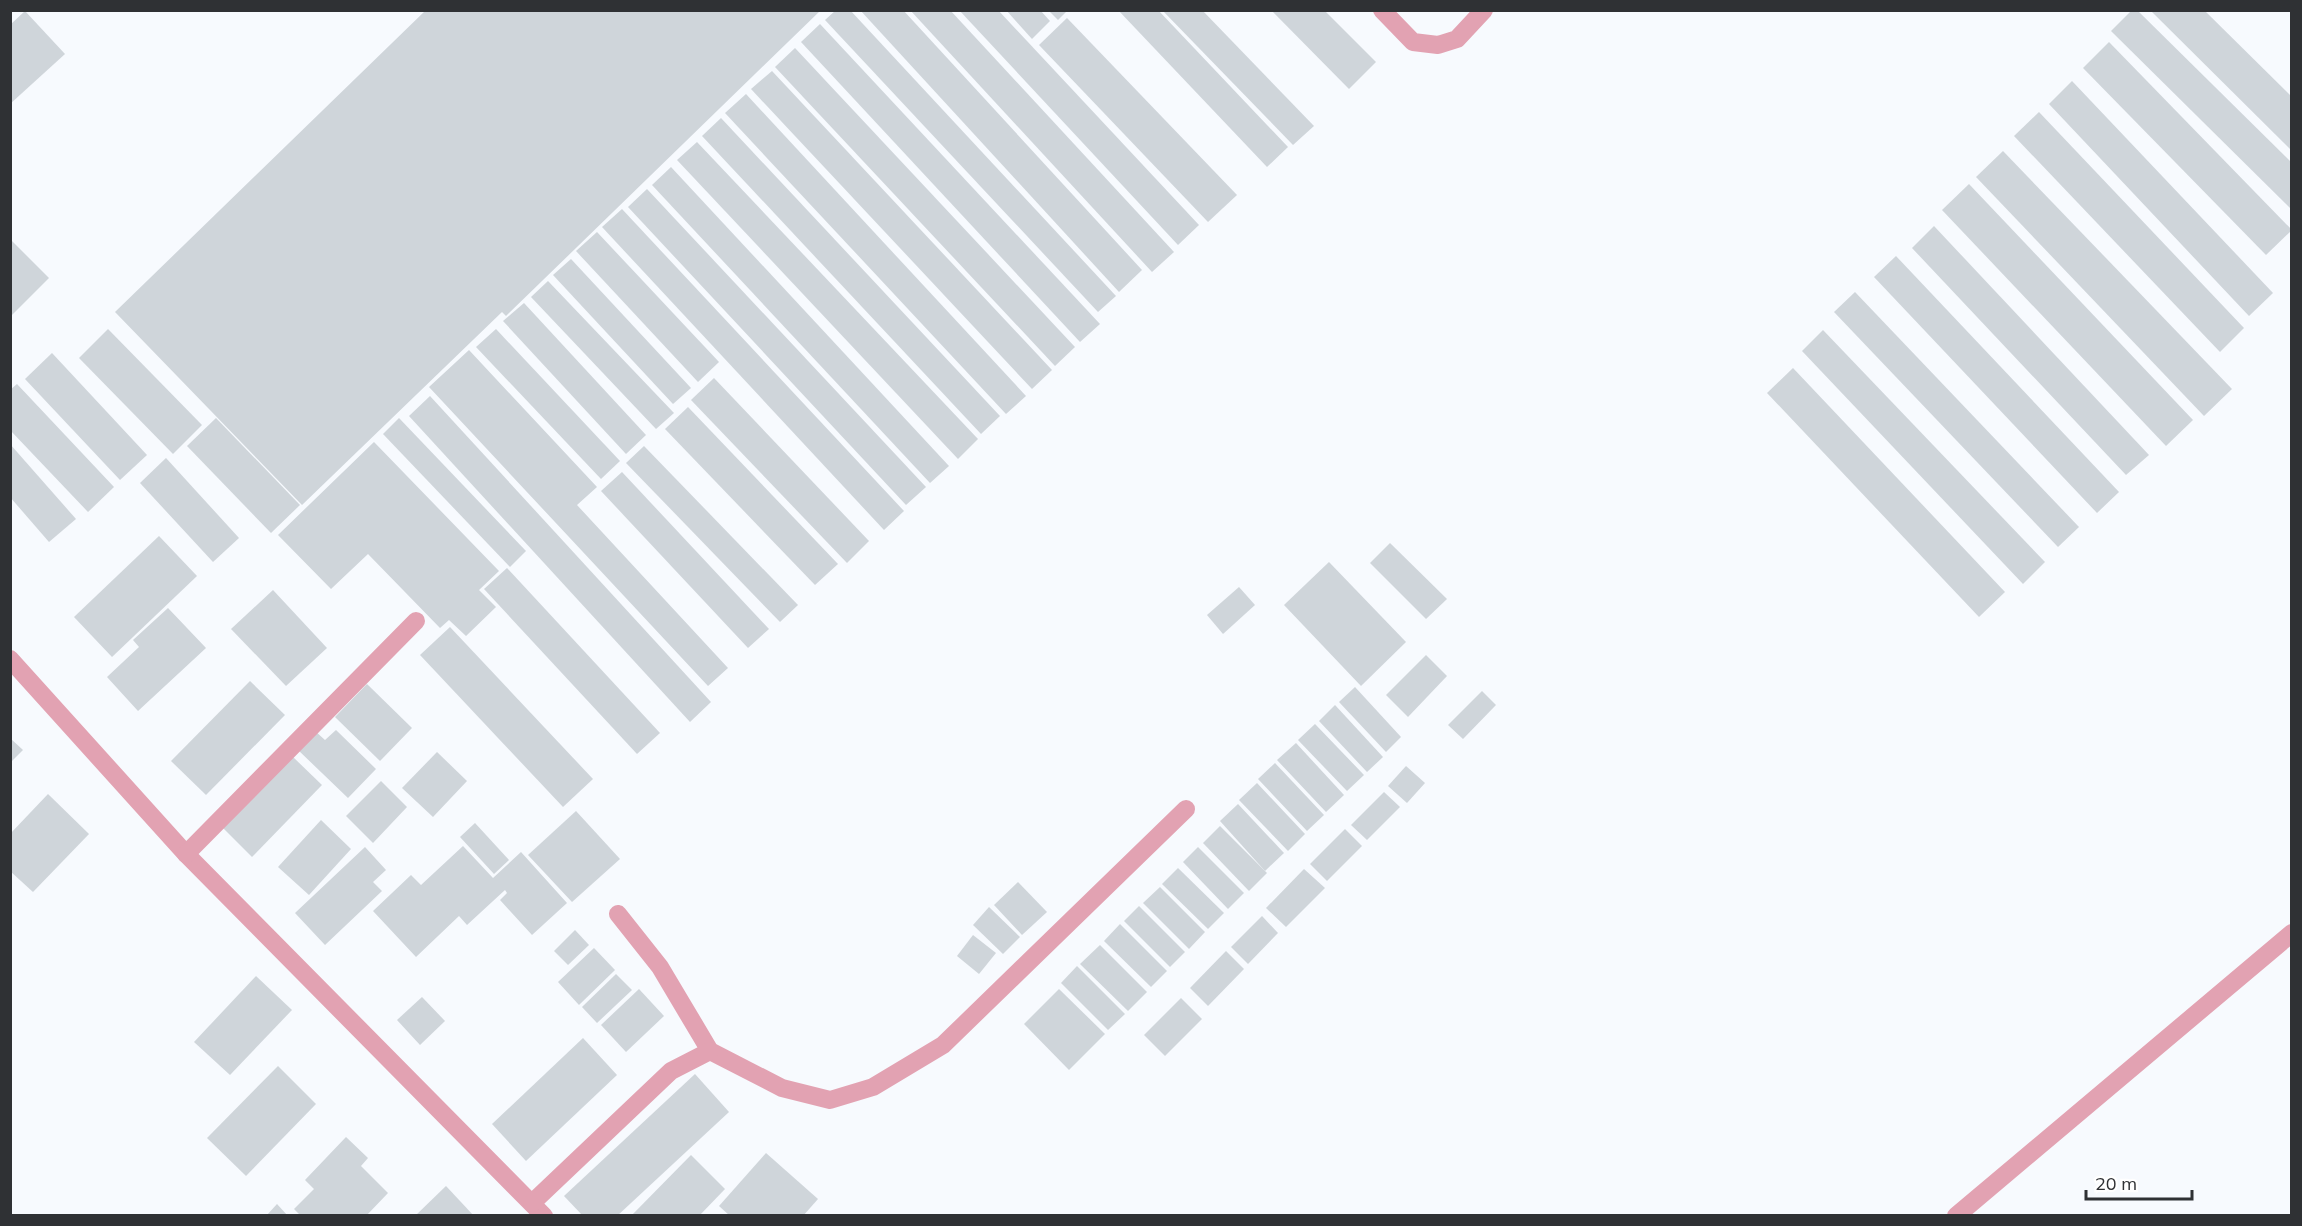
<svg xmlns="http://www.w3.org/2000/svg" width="2302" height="1226" viewBox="0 0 2302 1226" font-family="Mulish,sans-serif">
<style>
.building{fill:#cfd5da}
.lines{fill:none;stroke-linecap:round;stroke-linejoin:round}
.minor{stroke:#e2a2b2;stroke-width:18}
</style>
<rect width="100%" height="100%" fill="#f7fafe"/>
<!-- building -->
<g class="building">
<polygon points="426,10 821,10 506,316 502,312 302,505 115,312"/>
<polygon points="836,10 850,10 1116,296 1098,312 825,20"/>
<polygon points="860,10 903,10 1142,270 1119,292"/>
<polygon points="910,10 950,10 1174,252 1152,272"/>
<polygon points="959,10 998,10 1199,225 1178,245"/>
<polygon points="1006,10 1040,10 1050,21 1032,39"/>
<polygon points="1048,10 1068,10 1058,20"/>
<polygon points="1118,10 1158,10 1288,147 1267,167"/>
<polygon points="1162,10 1202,10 1314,126 1293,145"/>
<polygon points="1271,10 1324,10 1376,62 1349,89"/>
<polygon points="2132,10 2137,10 2292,163 2292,210 2111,31"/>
<polygon points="2150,10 2204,10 2292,97 2292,151"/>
<polygon points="25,11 65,54 10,104 10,25"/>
<polygon points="1067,18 1237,195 1208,222 1039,45"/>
<polygon points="820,24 1100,324 1080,342 801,42"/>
<polygon points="2109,42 2292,230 2266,255 2083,68"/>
<polygon points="795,48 1075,347 1055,366 775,67"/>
<polygon points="772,71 1052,370 1032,389 751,89"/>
<polygon points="2072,81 2273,293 2249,316 2049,104"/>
<polygon points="746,94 1026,396 1006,414 725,113"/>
<polygon points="2039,112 2244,328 2220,352 2014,136"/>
<polygon points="721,118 1000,416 981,434 702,136"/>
<polygon points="697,142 978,439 958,459 677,160"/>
<polygon points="2003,151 2232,389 2204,416 1976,177"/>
<polygon points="671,167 949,466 930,483 652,185"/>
<polygon points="1969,184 2193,420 2166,446 1942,210"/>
<polygon points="647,189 926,487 906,505 628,207"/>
<polygon points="622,209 904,511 884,530 602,227"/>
<polygon points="1934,226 2149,455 2126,475 1912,248"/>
<polygon points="597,232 719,362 698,382 576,251"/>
<polygon points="10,239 49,278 10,317"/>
<polygon points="1896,256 2119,492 2097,513 1874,277"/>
<polygon points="571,259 691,388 673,404 553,275"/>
<polygon points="548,281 674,413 656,429 531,297"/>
<polygon points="1855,292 2079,527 2058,547 1834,312"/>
<polygon points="524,303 646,435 626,454 503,321"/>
<polygon points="108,329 202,425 173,454 79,358"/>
<polygon points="496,329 620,461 601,479 476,347"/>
<polygon points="1823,330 2045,562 2023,584 1802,351"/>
<polygon points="469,350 597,487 577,505 728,668 708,686 429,387"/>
<polygon points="52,353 147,455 120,480 25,379"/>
<polygon points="1793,368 2005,592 1979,617 1767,393"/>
<polygon points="714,378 869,541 847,563 691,400"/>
<polygon points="17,384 114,487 88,512 10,430 10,390"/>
<polygon points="430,396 711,702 690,722 409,416"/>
<polygon points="688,407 838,564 815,585 665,429"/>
<polygon points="216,418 300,505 271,533 187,446"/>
<polygon points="399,418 526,551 510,567 383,434"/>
<polygon points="374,442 499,571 479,590 496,607 466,636 449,620 440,628 368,554 331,589 278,535"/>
<polygon points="10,444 76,519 49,542 10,497"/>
<polygon points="644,446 798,605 780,622 626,463"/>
<polygon points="166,458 239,538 213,562 140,483"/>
<polygon points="622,472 769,629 748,648 601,491"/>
<polygon points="159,536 197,576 112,657 74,617"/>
<polygon points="1390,543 1447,599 1426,619 1370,563"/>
<polygon points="1329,562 1406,642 1361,686 1284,605"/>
<polygon points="507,568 660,733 637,754 484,589"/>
<polygon points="1239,587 1255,605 1223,634 1207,615"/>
<polygon points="273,590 327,648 286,686 231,629"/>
<polygon points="168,608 206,648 138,711 107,677 139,647 133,640"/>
<polygon points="450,627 593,779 563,807 420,655"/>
<polygon points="1426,655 1447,676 1408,717 1386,695"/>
<polygon points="250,681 285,715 206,795 171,761"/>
<polygon points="367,684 412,728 380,761 335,717"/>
<polygon points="1355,687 1401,737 1386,752 1339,702"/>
<polygon points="1482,691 1496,705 1463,739 1448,725"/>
<polygon points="1335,705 1383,757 1367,772 1319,721"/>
<polygon points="1315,724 1364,775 1347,791 1298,740"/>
<polygon points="336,730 376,769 348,798 297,749 315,731 325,740"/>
<polygon points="10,738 23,750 10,763"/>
<polygon points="1296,743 1344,795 1326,812 1277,760"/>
<polygon points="437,752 467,781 433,817 402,788"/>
<polygon points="292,756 322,785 252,857 222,827"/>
<polygon points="1275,763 1324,815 1307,831 1258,779"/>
<polygon points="1406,766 1425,783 1407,803 1388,786"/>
<polygon points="381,781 407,807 373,843 346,816"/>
<polygon points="1257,783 1305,834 1288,851 1239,800"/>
<polygon points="1384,792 1400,807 1367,840 1351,825"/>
<polygon points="48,794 89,834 33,892 10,871 10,834"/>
<polygon points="1238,804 1284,853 1265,871 1220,821"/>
<polygon points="576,811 620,859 572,902 528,855"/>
<polygon points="321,820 351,849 309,895 278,867"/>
<polygon points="475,823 509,860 494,874 460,837"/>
<polygon points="1220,826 1267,873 1249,891 1203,843"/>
<polygon points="1345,829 1362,846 1327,881 1310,864"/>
<polygon points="463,846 493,878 521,852 567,903 532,935 500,900 507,893 505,890 467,925 459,916 416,957 373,911 411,875 421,885"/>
<polygon points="365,847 386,870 373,882 382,891 325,945 295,913"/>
<polygon points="1198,847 1244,893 1228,909 1183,862"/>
<polygon points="1178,868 1224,913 1208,929 1162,884"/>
<polygon points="1304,869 1325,888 1286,927 1266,908"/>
<polygon points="1018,882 1047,912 1022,935 994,905"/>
<polygon points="1160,887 1205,932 1189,949 1143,903"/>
<polygon points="1139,906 1185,952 1170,967 1124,921"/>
<polygon points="989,907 1020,937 1003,954 973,925"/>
<polygon points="1262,916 1278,933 1248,964 1231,947"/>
<polygon points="1120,924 1167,971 1151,987 1104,941"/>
<polygon points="575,930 589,945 568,965 554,951"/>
<polygon points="973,935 996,953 979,974 957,956"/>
<polygon points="1100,945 1147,992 1128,1011 1080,964"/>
<polygon points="594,948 615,970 579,1005 558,982"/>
<polygon points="1226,951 1244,969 1208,1006 1190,988"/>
<polygon points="1077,966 1125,1014 1108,1030 1061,983"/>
<polygon points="616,974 632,990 597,1023 582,1007"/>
<polygon points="256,976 292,1010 230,1075 194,1042"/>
<polygon points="639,989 664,1016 626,1052 601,1025"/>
<polygon points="1059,989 1105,1034 1069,1070 1024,1024"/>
<polygon points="422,997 445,1021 420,1045 397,1020"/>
<polygon points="1181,998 1202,1019 1165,1056 1144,1035"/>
<polygon points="583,1038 617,1075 526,1161 492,1124"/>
<polygon points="278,1066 316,1104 246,1176 207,1138"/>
<polygon points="695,1074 729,1112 617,1216 583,1216 564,1196"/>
<polygon points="346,1137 368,1158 361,1166 388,1193 366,1216 301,1216 294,1209 314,1189 305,1180"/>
<polygon points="766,1153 818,1199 803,1216 730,1216 719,1206"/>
<polygon points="691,1155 725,1189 699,1216 631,1216"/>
<polygon points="446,1186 474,1216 415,1216"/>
<polygon points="277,1204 288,1216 266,1216"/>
</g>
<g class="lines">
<!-- minor -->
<g class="minor">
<polyline points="1382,10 1413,42 1438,45 1457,39 1484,10"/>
<polyline points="10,659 186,854 544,1216"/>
<polyline points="186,854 416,621"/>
<polyline points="618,914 660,967 710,1051 782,1088 830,1100 873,1087 943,1045 1186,809"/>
<polyline points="532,1203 671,1071 710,1051"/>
<polyline points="1956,1216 2292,933"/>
</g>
</g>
<!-- border -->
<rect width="2302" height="1226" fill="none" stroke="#2f3134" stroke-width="24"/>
<!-- scale -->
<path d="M2086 1190v9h106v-9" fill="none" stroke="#2f3134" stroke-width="3"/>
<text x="2095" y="1190" font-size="18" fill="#2f3134" stroke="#ffffff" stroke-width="4.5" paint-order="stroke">20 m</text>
</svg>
